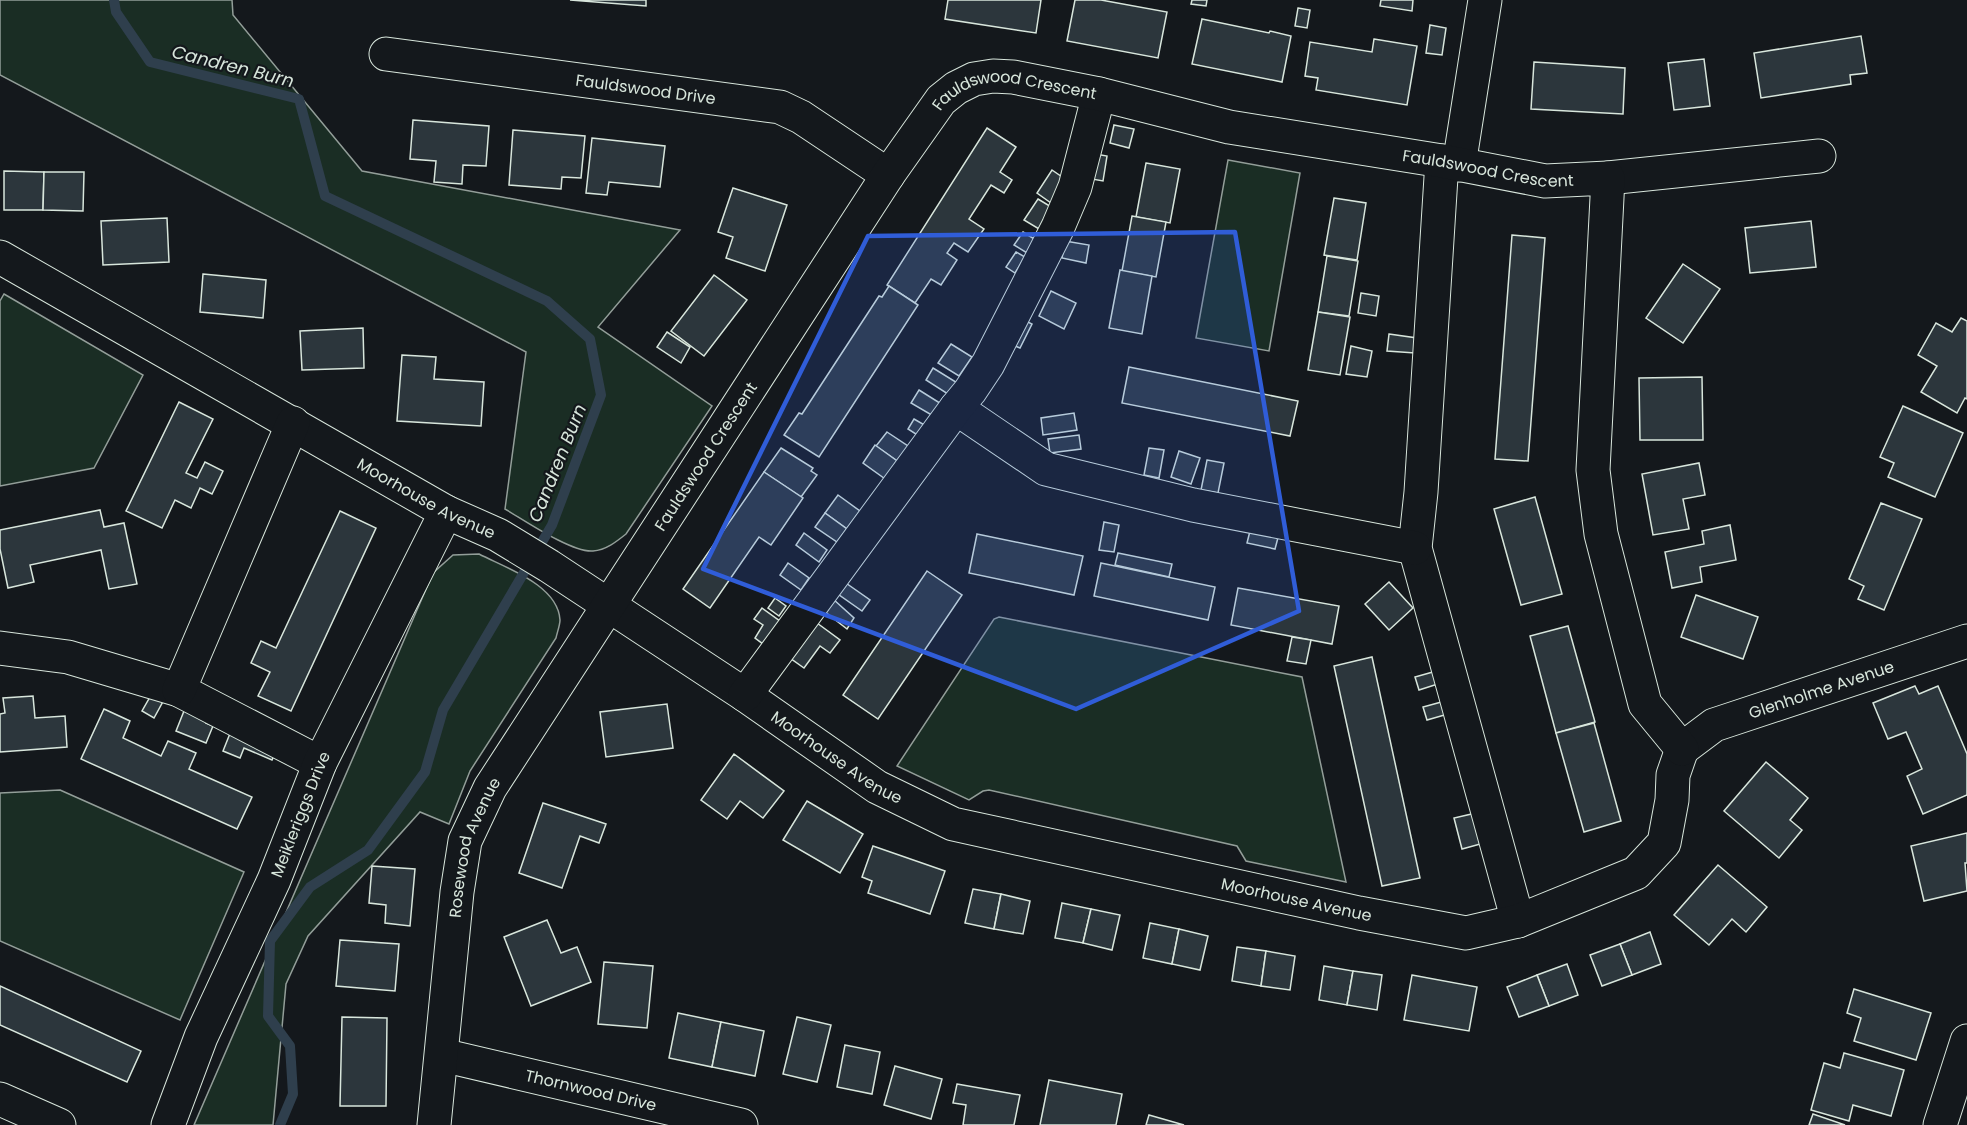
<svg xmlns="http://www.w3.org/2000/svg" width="1967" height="1125" viewBox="0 0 1967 1125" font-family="Poppins,sans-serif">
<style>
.green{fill:#1a2d24;stroke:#939e99;stroke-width:1.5}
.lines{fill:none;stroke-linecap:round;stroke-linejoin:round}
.stream{stroke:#2f3f4d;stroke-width:10}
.building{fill:#2c363c;stroke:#d8e6dc;stroke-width:1.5}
.minor-casing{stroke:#d8e6dc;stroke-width:35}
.major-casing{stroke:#d8e6dc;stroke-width:35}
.minor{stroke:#14181c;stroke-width:33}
.major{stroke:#14181c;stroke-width:33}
.marked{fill:#305dd8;fill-opacity:0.2;stroke:#305dd8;stroke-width:4.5;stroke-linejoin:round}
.labels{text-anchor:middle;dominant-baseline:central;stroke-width:4.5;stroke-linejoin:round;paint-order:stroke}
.street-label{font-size:16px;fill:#d8e6dc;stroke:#14181c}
.water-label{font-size:18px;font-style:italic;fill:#d8e6dc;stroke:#14181c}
</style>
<rect width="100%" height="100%" fill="#14181c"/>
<!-- green -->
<g class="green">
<path d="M0,0H232L233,15L362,171L680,230L598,327L712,406L626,534C616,542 606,550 593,551C572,553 524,520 505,509L526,352L0,75Z"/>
<polygon points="1228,160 1300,173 1269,351 1196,338"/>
<polygon points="4,294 143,375 94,468 0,486 0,301"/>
<path d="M479,554C506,568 558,585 560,620C560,625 557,633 556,638L470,771L449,824L420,812L308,936L286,984L273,1125H194L433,573L453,555Z"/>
<polygon points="999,617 1302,677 1346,882 1246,861 1237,846 989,790 983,791 969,800 897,766 994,619"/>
<polygon points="60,790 244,872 180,1020 0,941 0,793"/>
</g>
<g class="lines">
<!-- stream -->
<polyline class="stream" points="114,0 116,12 150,62 299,99 325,196 547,301 590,339 601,395 552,525 443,710 425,772 368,850 310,887 270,941 268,1016 290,1046 293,1094 280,1125"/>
</g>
<!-- building -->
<g class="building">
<polygon points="570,0 646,0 646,6"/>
<polygon points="948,0 1041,0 1036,33 945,19"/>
<polygon points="1075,0 1101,0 1167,12 1158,58 1067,41"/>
<polygon points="1192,0 1207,0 1206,6 1191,4"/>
<polygon points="1381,0 1413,0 1412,11 1380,6"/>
<polygon points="1298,8 1310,10 1307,28 1295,26"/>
<polygon points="1202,19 1269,33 1270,31 1291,36 1282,82 1192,64"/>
<polygon points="1430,25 1446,28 1442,55 1426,53"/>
<polygon points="1861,36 1867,73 1850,75 1851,84 1761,98 1754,53"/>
<polygon points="1374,39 1417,46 1407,105 1316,90 1318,78 1305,76 1310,42 1372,52"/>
<polygon points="1704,59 1710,106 1674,110 1668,63"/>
<polygon points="1534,62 1625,68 1623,114 1531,109"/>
<polygon points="413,120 489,126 486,166 463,165 462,184 434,182 436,161 410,159"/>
<polygon points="1114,125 1134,129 1129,148 1110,143"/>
<polygon points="987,128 1016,147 1000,172 1012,180 1004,193 991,185 969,219 984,229 968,252 954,243 947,253 957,260 941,285 931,279 915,303 887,285"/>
<polygon points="513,130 585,136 581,178 562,177 561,189 509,185"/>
<polygon points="592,138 665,146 660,187 609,182 607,195 586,193"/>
<polygon points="1090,153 1107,156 1103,181 1086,178"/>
<polygon points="1146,163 1180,169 1170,223 1136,217"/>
<polygon points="1052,170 1065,179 1051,203 1037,193"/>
<polygon points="4,171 44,172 43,210 4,210"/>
<polygon points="44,172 84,172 83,211 43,210"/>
<polygon points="733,188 787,205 765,271 726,258 733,237 718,232"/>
<polygon points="1334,198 1366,203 1357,260 1324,255"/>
<polygon points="1038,199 1053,208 1039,229 1024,220"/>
<polygon points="1132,216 1166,222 1156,277 1122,271"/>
<polygon points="167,218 169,262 103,265 101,221"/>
<polygon points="1811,221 1816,267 1750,273 1745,228"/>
<polygon points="1023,232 1036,240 1027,253 1014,245"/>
<polygon points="1512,235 1545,238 1528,461 1495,459"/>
<polygon points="1065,241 1089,245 1086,263 1062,258"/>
<polygon points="1016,252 1025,257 1015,273 1006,267"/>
<polygon points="1327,256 1358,261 1349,316 1318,312"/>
<polygon points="1683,264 1720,289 1683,343 1646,318"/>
<polygon points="1120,270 1152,276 1142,334 1109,328"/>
<polygon points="203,274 266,280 263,318 200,312"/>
<polygon points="714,275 747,300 704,356 671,331"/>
<polygon points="889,286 918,305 819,457 784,435 799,413 802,414 879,296 882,297"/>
<polygon points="1051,291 1076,303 1064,329 1039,316"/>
<polygon points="1361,293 1379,296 1376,316 1358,313"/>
<polygon points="1318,312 1350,317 1340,375 1308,370"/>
<polygon points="1020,318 1032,324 1020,348 1008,343"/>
<polygon points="1961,318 1967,321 1967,399 1965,398 1957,413 1921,392 1937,366 1918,355 1936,323 1952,332"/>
<polygon points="363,328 364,368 302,370 300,331"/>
<polygon points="667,332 690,347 681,363 657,347"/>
<polygon points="1389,334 1417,338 1415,353 1387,351"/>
<polygon points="951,344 972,357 959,376 938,363"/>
<polygon points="1351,346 1372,351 1367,377 1346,374"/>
<polygon points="402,355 436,357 434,379 484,382 481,426 397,421"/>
<polygon points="1129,367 1298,401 1290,436 1122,403"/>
<polygon points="933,368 959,384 951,396 926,380"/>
<polygon points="1702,377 1703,440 1640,440 1639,378"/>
<polygon points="919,390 943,405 935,417 911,403"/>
<polygon points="179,402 213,419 186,473 197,478 205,462 223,471 212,494 200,488 191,508 175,500 162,528 126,511"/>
<polygon points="1903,406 1963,433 1935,497 1888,477 1894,463 1880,457"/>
<polygon points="1074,413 1077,430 1043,435 1041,418"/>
<polygon points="914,419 928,427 922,438 908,429"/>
<polygon points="887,432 911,448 900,463 876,446"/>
<polygon points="1079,435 1081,449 1050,453 1048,439"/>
<polygon points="875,445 900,463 888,481 863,463"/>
<polygon points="781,448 813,468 811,471 817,475 801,497 764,472"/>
<polygon points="1149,448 1164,450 1159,478 1144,475"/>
<polygon points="1179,451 1200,458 1191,484 1171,477"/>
<polygon points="1207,460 1224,463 1218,493 1201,490"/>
<polygon points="1699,463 1705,495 1683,499 1689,529 1653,535 1642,474"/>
<polygon points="764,472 803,498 771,545 759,537 710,608 683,589"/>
<polygon points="838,495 860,511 847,529 825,513"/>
<polygon points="1535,497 1562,594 1521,605 1494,509"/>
<polygon points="1881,503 1922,519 1884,610 1858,599 1864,586 1849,579"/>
<polygon points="100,510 104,527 124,523 137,584 109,589 101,550 30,565 34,582 8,588 0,549 0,530"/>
<polygon points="340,511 376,528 291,711 258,696 270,672 251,663 261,641 276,648"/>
<polygon points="825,513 847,529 837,542 815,527"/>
<polygon points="1104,522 1119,525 1114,552 1099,550"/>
<polygon points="1252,523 1280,530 1275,549 1247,543"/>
<polygon points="1730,525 1736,560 1700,567 1702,582 1672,588 1665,552 1704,544 1702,531"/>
<polygon points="804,533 827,550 819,562 796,545"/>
<polygon points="977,534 1083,556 1074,595 969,573"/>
<polygon points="1118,553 1172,564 1169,577 1115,565"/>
<polygon points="788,563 809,578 801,590 780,575"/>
<polygon points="1101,563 1215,587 1208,620 1094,596"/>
<polygon points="927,571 962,595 878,719 843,695"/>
<polygon points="843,581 870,600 862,611 835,592"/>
<polygon points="1389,582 1413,608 1389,630 1365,604"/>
<polygon points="1238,588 1339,606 1332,644 1231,625"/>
<polygon points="1696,595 1758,617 1743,659 1681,637"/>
<polygon points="775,598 786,606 779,616 768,608"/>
<polygon points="833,599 854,618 847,629 824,611"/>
<polygon points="762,608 784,624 767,647 755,638 763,625 754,619"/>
<polygon points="817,623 840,640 830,653 820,646 804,668 790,658"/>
<polygon points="1568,626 1595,722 1556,733 1530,636"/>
<polygon points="1292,637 1311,640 1306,664 1287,661"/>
<polygon points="1372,657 1420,878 1382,886 1334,666"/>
<polygon points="1440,670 1444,682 1419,690 1415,677"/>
<polygon points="1915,686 1919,694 1938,686 1967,754 1967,795 1923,814 1907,776 1922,769 1906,732 1888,739 1873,703"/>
<polygon points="154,690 166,696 154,718 142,711"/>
<polygon points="33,696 35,718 65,716 67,747 0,752 0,714 5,713 3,698"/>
<polygon points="1445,701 1448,714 1427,720 1423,707"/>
<polygon points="667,704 673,748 606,757 600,712"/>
<polygon points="186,706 210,715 206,723 213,726 206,743 176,731"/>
<polygon points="104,709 130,721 123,738 161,756 168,741 196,753 189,769 252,797 237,829 81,759"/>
<polygon points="1594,723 1621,821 1584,832 1556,733"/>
<polygon points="233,726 279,744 272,760 244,748 240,758 223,751"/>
<polygon points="734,754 784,791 763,818 740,801 727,819 701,800"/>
<polygon points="1766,762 1808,798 1790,820 1802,830 1779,858 1724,811"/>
<polygon points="807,801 863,834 840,873 783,840"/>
<polygon points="543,803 606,824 599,843 580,836 562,888 519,873"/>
<polygon points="1476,813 1484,843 1462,849 1454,818"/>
<polygon points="1967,833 1967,863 1965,863 1967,891 1924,901 1911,846"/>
<polygon points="873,846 945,871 930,914 868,893 872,881 862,877"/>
<polygon points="1718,865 1767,907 1746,932 1732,919 1709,945 1674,915"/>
<polygon points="372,866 415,869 410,926 385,923 386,905 369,903"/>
<polygon points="973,889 1001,894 994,929 965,923"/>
<polygon points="1001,894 1030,901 1023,934 994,929"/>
<polygon points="1062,903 1091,909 1083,943 1055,938"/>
<polygon points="1091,909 1120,915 1112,950 1083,943"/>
<polygon points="547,920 561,953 577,947 591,982 531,1006 504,937"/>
<polygon points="1150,923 1179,929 1172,964 1143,958"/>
<polygon points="1179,929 1208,936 1200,970 1172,964"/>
<polygon points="1650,932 1661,964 1632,975 1620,944"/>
<polygon points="340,940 399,944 395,991 336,986"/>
<polygon points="1620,944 1632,975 1602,986 1590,955"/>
<polygon points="1237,947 1266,951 1261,986 1232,981"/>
<polygon points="1266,951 1295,956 1290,990 1261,986"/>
<polygon points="604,962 653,966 647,1028 598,1024"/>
<polygon points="1567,964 1578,995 1549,1006 1537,975"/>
<polygon points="1324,966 1353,971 1347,1005 1319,1000"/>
<polygon points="1353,971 1382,975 1377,1010 1347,1005"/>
<polygon points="1412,975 1477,987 1469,1031 1404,1020"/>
<polygon points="1537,975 1549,1006 1519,1017 1507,987"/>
<polygon points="0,986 141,1051 127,1082 0,1025"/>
<polygon points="1854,989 1931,1013 1916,1060 1854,1041 1861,1018 1847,1013"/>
<polygon points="678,1013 721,1022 712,1067 669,1058"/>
<polygon points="342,1017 387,1018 386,1106 340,1106"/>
<polygon points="797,1017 831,1025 817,1082 783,1074"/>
<polygon points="721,1022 764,1031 755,1076 712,1067"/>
<polygon points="845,1045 880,1052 872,1094 837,1087"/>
<polygon points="1844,1053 1904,1070 1891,1116 1853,1105 1849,1121 1811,1110 1824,1063 1840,1068"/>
<polygon points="895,1066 942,1079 931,1119 884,1105"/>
<polygon points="1049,1080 1122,1094 1116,1125 1040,1125"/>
<polygon points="957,1084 1020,1095 1014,1125 963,1125 966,1105 953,1103"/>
<polygon points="1813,1114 1845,1125 1809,1125"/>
<polygon points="1149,1115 1184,1125 1146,1125"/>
</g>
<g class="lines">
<!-- minor casing -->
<g class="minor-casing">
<g id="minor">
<path id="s1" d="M386,54L780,107L801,117L888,175"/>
<polyline points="1442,161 1421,492 1415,548 1518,921"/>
<polyline points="1459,165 1485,0"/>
<polyline points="1608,178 1819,156"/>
<path id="s2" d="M0,257L446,512L498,535L549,566L745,695L877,787L953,824L1359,913L1466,933L1518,921L1636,873L1664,843L1672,800L1673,775L1682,749"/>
<polyline points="956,408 1046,469 1193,505 1415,548"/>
<polyline points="0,648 68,657 179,690 320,763"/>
<polyline points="179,690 293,423"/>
<polyline points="745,695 956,408 970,391 988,364 1058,227 1075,187 1099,94"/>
<path id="s3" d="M1682,749L1714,725L1967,641"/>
<path id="s4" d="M442,1055L741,1125"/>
<polyline points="0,1099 59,1125"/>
<path id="s5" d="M168,1125L201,1037L274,880L320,763L446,512"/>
<path id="s6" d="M434,1125L457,892L465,841L490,788L888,175L941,100L956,88L974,79L993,76L1013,77L1099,94L1229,127L1442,161L1545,181L1608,178L1593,470L1601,534L1645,704L1682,749"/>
</g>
</g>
<!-- major casing -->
<g class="major-casing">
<polyline id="major" points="1940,1125 1967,1041"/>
</g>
<!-- minor -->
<use href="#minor" class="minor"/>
<!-- major -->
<use href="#major" class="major"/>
</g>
<!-- marked area -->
<path class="marked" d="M1235,232L1299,611L1076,709L703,569L868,236Z"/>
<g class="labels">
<!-- street labels -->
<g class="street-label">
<text stroke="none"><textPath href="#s1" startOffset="262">Fauldswood Drive</textPath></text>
<text stroke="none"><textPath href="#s6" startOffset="1244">Fauldswood Crescent</textPath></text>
<text stroke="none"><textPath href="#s6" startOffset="1730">Fauldswood Crescent</textPath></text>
<text stroke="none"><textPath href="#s6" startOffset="740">Fauldswood Crescent</textPath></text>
<text stroke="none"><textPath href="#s2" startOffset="490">Moorhouse Avenue</textPath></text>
<text stroke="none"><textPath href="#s3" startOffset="153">Glenholme Avenue</textPath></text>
<text stroke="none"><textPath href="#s2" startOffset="976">Moorhouse Avenue</textPath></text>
<text stroke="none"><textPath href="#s5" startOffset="338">Meikleriggs Drive</textPath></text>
<text stroke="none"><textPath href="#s6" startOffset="282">Rosewood Avenue</textPath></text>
<text stroke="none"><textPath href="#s2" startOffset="1462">Moorhouse Avenue</textPath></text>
<text stroke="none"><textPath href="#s4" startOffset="153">Thornwood Drive</textPath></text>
</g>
<!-- water labels -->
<g class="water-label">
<text transform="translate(233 66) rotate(14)">Candren Burn</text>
<text transform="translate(557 463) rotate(-68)">Candren Burn</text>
</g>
</g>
</svg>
